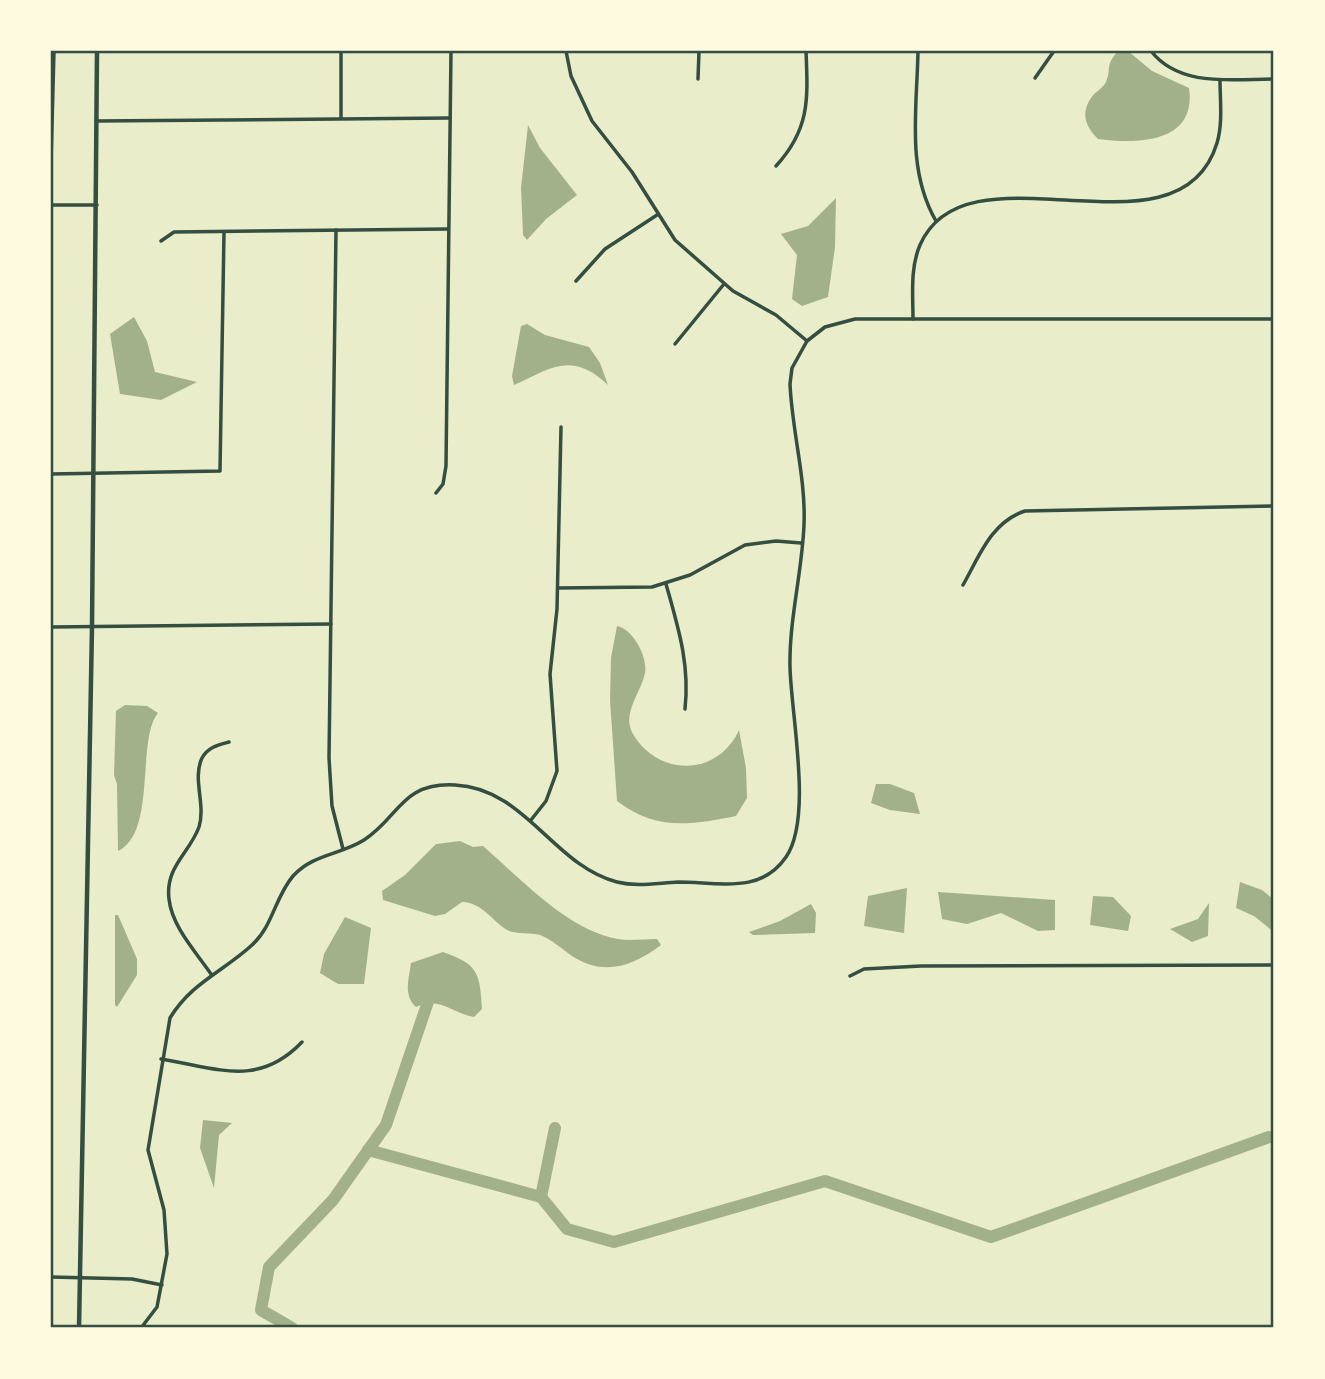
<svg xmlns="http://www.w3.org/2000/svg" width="1325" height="1379" viewBox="0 0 1325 1379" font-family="Commissioner,sans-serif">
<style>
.water{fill:#a3b18a}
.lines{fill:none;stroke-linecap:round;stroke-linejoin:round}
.stream{stroke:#a3b18a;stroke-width:2}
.river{stroke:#a3b18a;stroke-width:12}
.minor{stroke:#344e41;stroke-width:3.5}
.tertiary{stroke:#344e41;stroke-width:4.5}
.neatline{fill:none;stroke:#344e41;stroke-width:2.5}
</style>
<rect width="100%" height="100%" fill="#e9edc9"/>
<!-- water -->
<g class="water">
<path d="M1118,51H1128L1152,71L1189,88C1197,144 1136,144 1098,139C1084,125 1080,111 1094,94C1098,91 1104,86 1106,82C1112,68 1104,67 1118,51Z"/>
<polygon points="528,125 540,148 577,195 546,219 527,240 523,235 521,188"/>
<polygon points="836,198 835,247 828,297 802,306 792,299 797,255 781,234 808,226"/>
<polygon points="134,317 147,341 155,372 197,382 161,400 120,394 110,334"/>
<path d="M527,324L545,335L589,347L600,363L608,385C571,350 550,369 514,385L512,376L521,326Z"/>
<path d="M617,626C633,629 648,657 645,673C641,693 621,714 633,734C658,777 718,777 739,730L746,768L747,798L736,816C691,825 656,831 617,801L610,700L611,658Z"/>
<path d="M125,705L147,706L158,713C136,739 157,833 118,851L117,784L114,775L116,711Z"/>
<polygon points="876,784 890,784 914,793 920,814 890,810 871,803"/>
<path d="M460,841L473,847L483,846C520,878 568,931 618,939C630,941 644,939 657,939L661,945C633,966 604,977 572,956C562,949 551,939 540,935C530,932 516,935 507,930C491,920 483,903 462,902L445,914L435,916L383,900L382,891L405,875L436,844Z"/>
<polygon points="1240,882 1262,890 1274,900 1274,932 1254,916 1236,908"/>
<polygon points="907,888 904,933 864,926 868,896"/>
<polygon points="938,892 1055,900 1055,930 1038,931 1001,913 967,924 942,919"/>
<polygon points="1093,896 1113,897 1131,916 1128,931 1090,925"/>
<polygon points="1209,903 1208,936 1192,942 1170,929 1198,919"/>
<polygon points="811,904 816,913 815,933 753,935 749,932 780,921"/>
<polygon points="115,915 118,915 137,959 137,975 117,1007 115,1005"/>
<polygon points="345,917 371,928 364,984 338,984 320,973 324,954"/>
<path d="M443,952C478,964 480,973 482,1009L474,1017C451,1013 440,996 416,1007C403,995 409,979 411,963Z"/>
<polygon points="203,1120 232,1123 219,1135 214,1188 200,1148"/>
</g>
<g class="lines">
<!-- stream -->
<polyline class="stream" points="1269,1137 1274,1135"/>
<!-- river -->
<g class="river">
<polyline points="368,1150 541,1197 567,1229 614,1242 825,1181 991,1237 1269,1137"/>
<polyline points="541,1197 555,1128"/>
<polyline points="292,1328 261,1310 269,1267 333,1200 386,1125 433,987"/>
</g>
<!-- minor -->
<g class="minor">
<polyline points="566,51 571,76 592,121 632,172 675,240 733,291 776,315 807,341 825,327 855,319 1274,319"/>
<path d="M918,51C917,109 906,169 936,221"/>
<path d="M1151,51C1180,88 1233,79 1274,79"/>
<polyline points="1035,78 1054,51"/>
<polyline points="698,79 699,51"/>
<polyline points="341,118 341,51"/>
<polyline points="96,121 450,118"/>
<polyline points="51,162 54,51"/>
<path d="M776,166C810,129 808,99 806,51"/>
<polyline points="51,205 97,205"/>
<polyline points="336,230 329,758 332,806 343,849"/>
<polyline points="161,241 174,232 448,229"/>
<polyline points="576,281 605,249 657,215"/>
<path d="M913,319C913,295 910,268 920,245C967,137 1179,268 1217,143C1223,123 1220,100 1220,80"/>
<polyline points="675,344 724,284"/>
<polyline points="51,474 220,471 224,232"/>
<polyline points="436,493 443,484 446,466 451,51"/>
<path d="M666,584C678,627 690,664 685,709"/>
<path d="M963,585C979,557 991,522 1025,511L1274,506"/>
<polyline points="558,588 652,587 690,575 745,545 776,541 801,543"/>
<polyline points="51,627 331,624"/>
<polyline points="531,820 546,801 557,771 550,674 557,609 561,427"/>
<path d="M211,974C196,952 172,927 169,899C165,867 189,854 199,827C206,804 192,779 202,758C208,747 218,745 229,742"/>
<polyline points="850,976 864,969 921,966 1274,965"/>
<path d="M161,1059C218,1068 258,1088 302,1042"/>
<polyline points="51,1277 132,1279 162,1285"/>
<path d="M141,1328L157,1307L167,1254L164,1210L148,1150L170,1018C191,983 224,971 252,945C273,926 275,897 293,876C313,854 340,855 364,840C399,818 401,782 455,785C525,788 554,866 617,882C637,887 657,883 678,882C718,882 760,895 786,857C813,818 791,715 790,667C789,620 802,573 804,525C806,478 792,431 790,384L792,368L807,341"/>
</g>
<!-- tertiary -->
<polyline class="tertiary" points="79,1328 92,627 97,51"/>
</g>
<!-- border -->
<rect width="1325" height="1379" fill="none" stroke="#fefae0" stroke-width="105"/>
<rect x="52" y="52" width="1220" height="1274" class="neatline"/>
</svg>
